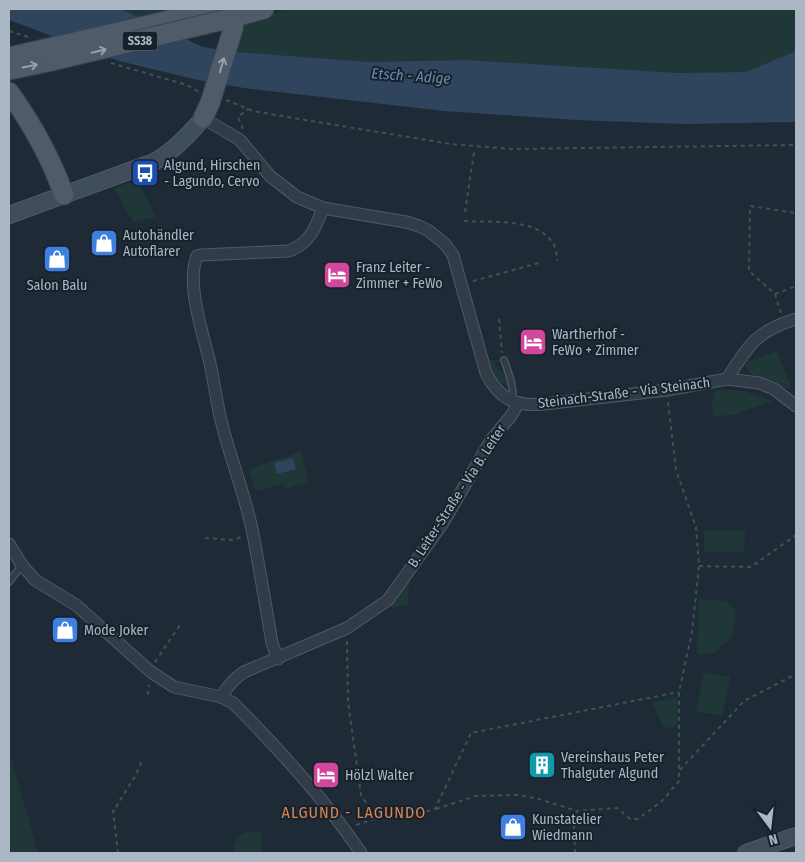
<svg xmlns="http://www.w3.org/2000/svg" width="805" height="862" viewBox="0 0 805 862" font-family="'Fira Sans Condensed',sans-serif">
<style>
.green{fill:#203738}
.water{fill:#2f455e}
.lines{fill:none;stroke-linecap:round;stroke-linejoin:round}
.lane-casing{stroke:#4f5a66;stroke-width:8}
.street-casing{stroke:#4f5a66;stroke-width:13}
.secondary-casing{stroke:#4f5a66;stroke-width:18}
.primary-casing{stroke:#3b4551;stroke-width:21}
.path{stroke:#3b5353;stroke-width:2;stroke-dasharray:4 4;stroke-linecap:butt}
.lane{stroke:#323c48;stroke-width:5.5}
.street{stroke:#323c48;stroke-width:11}
.secondary{stroke:#3f4c5b;stroke-width:16}
.primary{stroke:#4f5b68;stroke-width:19}
.primary-bridge-casing{stroke:#3b4551;stroke-width:21;stroke-linecap:butt}
.primary-bridge{stroke:#4f5b68;stroke-width:19}
.oneway{stroke:#94a0ae}
.labels{text-anchor:middle;dominant-baseline:central;stroke-width:4;stroke-linejoin:round;paint-order:stroke}
.shield{fill:#17212c;stroke:#7f8a97;stroke-width:1}
.shield-label{font-size:12px;font-weight:bold;fill:#abb7c5}
.poi-label{font-size:14px;fill:#abb7c5;stroke:#17212c;text-anchor:start}
.street-label{font-size:14px;fill:#abb7c5;stroke:#17212c}
.water-label{font-size:15px;font-style:italic;fill:#6a8aab;stroke:#17212c}
.quarter-label{font-size:16px;letter-spacing:1px;fill:#d98453;stroke:#17212c}
</style>
<rect width="100%" height="100%" fill="#1e2b37"/>
<!-- green -->
<g class="green">
<polygon points="121,9 171,9 174,11 141,18"/>
<polygon points="288,9 796,9 796,51 746,72 679,73 465,60 370,62 236,52 240,34 244,24"/>
<polygon points="138,180 156,217 133,222 114,188"/>
<path d="M777,351L791,387L786,389C783,387 779,384 776,382C764,377 750,381 746,366L748,361Z"/>
<polygon points="499,360 500,362 494,363 506,376 511,390 495,378 488,363 489,361"/>
<polygon points="730,390 744,391 773,401 733,415 714,416 712,402 715,391"/>
<polygon points="301,452 309,482 285,489 283,484 256,491 249,469"/>
<polygon points="704,530 745,530 744,552 704,552"/>
<polygon points="409,574 408,604 392,608 389,603"/>
<polygon points="699,599 727,601 736,611 732,637 714,653 697,655"/>
<polygon points="704,672 730,677 722,716 696,711"/>
<polygon points="677,697 677,726 664,728 652,703"/>
<polygon points="9,751 38,853 9,853"/>
<path d="M249,831L261,833L263,853H233C234,841 237,836 249,831Z"/>
</g>
<!-- water -->
<g class="water">
<polygon points="9,9 121,9 203,47 236,52 370,62 465,60 679,73 746,72 796,51 796,122 685,124 576,120 444,111 244,88 198,80 119,61 9,20"/>
<polygon points="293,458 296,469 277,474 274,463"/>
</g>
<g class="lines">
<!-- lane casing -->
<g class="lane-casing">
<g id="lane">
<path d="M504,360C509,374 514,386 513,402"/>
<polyline points="9,582 22,565"/>
</g>
</g>
<!-- street casing -->
<g class="street-casing">
<g id="street">
<path d="M203,118L240,140L270,176L297,197L323,208L406,222L419,226L429,231L445,244L453,255L486,373C499,399 516,407 544,404L667,390L727,379L759,383L774,389L796,406"/>
<path d="M727,379C748,346 756,331 796,319"/>
<path d="M9,544L22,565L35,580L76,605L151,672L174,687L221,697L233,703C280,750 324,798 361,853"/>
<path d="M278,659L272,643C266,607 260,571 253,534C246,497 231,461 222,424C217,406 215,387 211,368C205,338 185,286 197,256L201,255L289,251C310,243 316,227 323,208"/>
<path d="M221,697C227,687 233,679 244,672L347,628L388,600L443,523L491,440L511,416L518,404"/>
</g>
</g>
<!-- secondary casing -->
<g class="secondary-casing">
<g id="secondary">
<path d="M9,215L154,162C174,151 189,135 203,118"/>
<polyline points="746,853 796,836"/>
</g>
</g>
<!-- primary casing -->
<g class="primary-casing">
<g id="primary">
<polyline points="227,19 264,9"/>
<polyline points="123,31 217,9"/>
<polyline points="9,57 40,50"/>
<polyline points="9,70 52,61"/>
<path d="M9,92C32,124 51,158 64,195"/>
<polyline points="203,118 210,103"/>
</g>
</g>
<!-- path -->
<g class="path">
<polyline points="9,31 28,37"/>
<polyline points="111,63 187,85 199,92"/>
<polyline points="226,100 253,111 305,120 451,144 512,149 796,145"/>
<polyline points="243,129 238,117 248,109"/>
<polyline points="465,212 474,152"/>
<path d="M464,221C493,223 538,217 554,245C556,250 557,256 557,261"/>
<polyline points="473,281 539,263"/>
<polyline points="775,294 796,286"/>
<polyline points="781,313 775,294 749,271 750,206 796,213"/>
<polyline points="499,319 502,353"/>
<polyline points="205,538 232,540 241,537"/>
<polyline points="699,566 751,567 796,535"/>
<polyline points="347,641 348,702 361,795 372,812 381,817"/>
<polyline points="155,662 182,622"/>
<polyline points="148,695 149,685"/>
<polyline points="680,770 744,701 796,674"/>
<polyline points="436,809 476,796 517,795 539,799 577,811"/>
<polyline points="356,825 381,817 409,816 435,809 471,733 679,692"/>
<polyline points="118,853 113,811 116,810 117,805 136,775 142,760"/>
<polyline points="575,853 574,825 577,811 617,808 630,819 638,819 662,801 679,781 679,692 692,632 699,566 696,527 676,470 668,402"/>
</g>
<!-- lane -->
<use href="#lane" class="lane"/>
<!-- street -->
<use href="#street" class="street"/>
<!-- secondary -->
<use href="#secondary" class="secondary"/>
<!-- primary -->
<use href="#primary" class="primary"/>
<!-- primary-bridge casing -->
<g class="primary-bridge-casing">
<g id="primary-bridge">
<polyline points="40,50 123,31"/>
<polyline points="52,61 227,19"/>
<polyline points="210,103 234,26"/>
</g>
</g>
<!-- primary-bridge -->
<use href="#primary-bridge" class="primary-bridge"/>
</g>
<!-- one-way arrows -->
<defs><path id="oneway-shaft" d="M-6 0H5M1.5-3L5.5 0L1.5 3" fill="none" stroke-width="1.6" stroke-linecap="round" stroke-linejoin="round" transform="scale(1.25)"/></defs>
<g class="oneway">
<use href="#oneway-shaft" transform="translate(99 51) rotate(-13)"/>
<use href="#oneway-shaft" transform="translate(222 65) rotate(-73)"/>
<use href="#oneway-shaft" transform="translate(30 66) rotate(-12)"/>
</g>
<!-- icons -->
<defs>
<g id="bus-square" transform="scale(1.4375)"><rect x="-9" y="-9" width="18" height="18" rx="4" fill="#1a4fb4" stroke="#17212c"/><path d="M-5-6H5V4H4V6H2V4H-2V6H-4V4H-5ZM-3.5-4V0h7V-4ZM-3.5 1.2v1.5H-2V1.2ZM2 1.2v1.5H3.5V1.2Z" fill="#fff"/></g>
<g id="shop-square" transform="scale(1.4375)"><rect x="-9" y="-9" width="18" height="18" rx="4" fill="#3f7fe0" stroke="#17212c"/><path d="M-5-2.5h2.3a2.7 3.5 0 0 1 5.4 0H5L5.5 6h-11ZM-1.5-2.5h3a1.5 2.3 0 0 0-3 0Z" fill="#fff"/></g>
<g id="hotel-square" transform="scale(1.4375)"><rect x="-9" y="-9" width="18" height="18" rx="4" fill="#d1479c" stroke="#17212c"/><path d="M-6-4.5h1.5V1H6V5H4.5V3h-9V5H-6ZM-4 0a1.8 1.8 0 1 1 3.6 0ZM.5 0V-2.5h3Q6-2.5 6 0Z" fill="#fff"/></g>
<g id="building-square" transform="scale(1.4375)"><rect x="-9" y="-9" width="18" height="18" rx="4" fill="#0f9aa8" stroke="#17212c"/><path d="M-4-6H4V6H1V3H-1V6H-4ZM-2.5-4.3h1.7v1.8h-1.7ZM.8-4.3h1.7v1.8H.8ZM-2.5-1h1.7V.8h-1.7ZM.8-1h1.7V.8H.8Z" fill="#fff"/></g>
</defs>
<g fill-rule="evenodd">
<use href="#bus-square" x="145" y="173"/>
<use href="#shop-square" x="104" y="243"/>
<use href="#shop-square" x="57" y="259"/>
<use href="#hotel-square" x="337" y="275"/>
<use href="#hotel-square" x="533" y="342"/>
<use href="#shop-square" x="65" y="630"/>
<use href="#building-square" x="542" y="765"/>
<use href="#hotel-square" x="326" y="775"/>
<use href="#shop-square" x="513" y="827"/>
</g>
<g class="labels">
<!-- shield labels -->
<rect class="shield" x="122.5" y="31.5" width="35" height="19" rx="4"/>
<g class="shield-label">
<text x="140" y="41">SS38</text>
</g>
<!-- poi labels -->
<g class="poi-label">
<text x="164" y="165">Algund, Hirschen<tspan x="164" dy="16">- Lagundo, Cervo</tspan></text>
<text x="123" y="235">Autohändler<tspan x="123" dy="16">Autoflarer</tspan></text>
<text x="356" y="267">Franz Leiter -<tspan x="356" dy="16">Zimmer + FeWo</tspan></text>
<text x="57" y="285" text-anchor="middle">Salon Balu</text>
<text x="552" y="334">Wartherhof -<tspan x="552" dy="16">FeWo + Zimmer</tspan></text>
<text x="84" y="630">Mode Joker</text>
<text x="561" y="757">Vereinshaus Peter<tspan x="561" dy="16">Thalguter Algund</tspan></text>
<text x="345" y="775">Hölzl Walter</text>
<text x="532" y="819">Kunstatelier<tspan x="532" dy="16">Wiedmann</tspan></text>
</g>
<!-- street labels -->
<g class="street-label">
<text transform="translate(624 393) rotate(-7)">Steinach-Straße - Via Steinach</text>
<text transform="translate(457 496) rotate(-57)">B. Leiter-Straße - Via B. Leiter</text>
</g>
<!-- water labels -->
<g class="water-label">
<text transform="translate(411 76) rotate(4)">Etsch - Adige</text>
</g>
<!-- quarter labels -->
<g class="quarter-label">
<text x="354" y="812">ALGUND - LAGUNDO</text>
</g>
</g>
<!-- border -->
<rect width="805" height="862" fill="none" stroke="#abb7c5" stroke-width="20"/>
<!-- north arrow -->
<g transform="translate(770 827) rotate(165)" stroke="#17212c" stroke-width="4" paint-order="stroke">
<path d="M0-4L9 19L0 12L-9 19Z" fill="#abb7c5"/>
<text y="-8" font-size="14" font-weight="bold" text-anchor="middle" fill="#abb7c5">N</text>
</g>
</svg>
